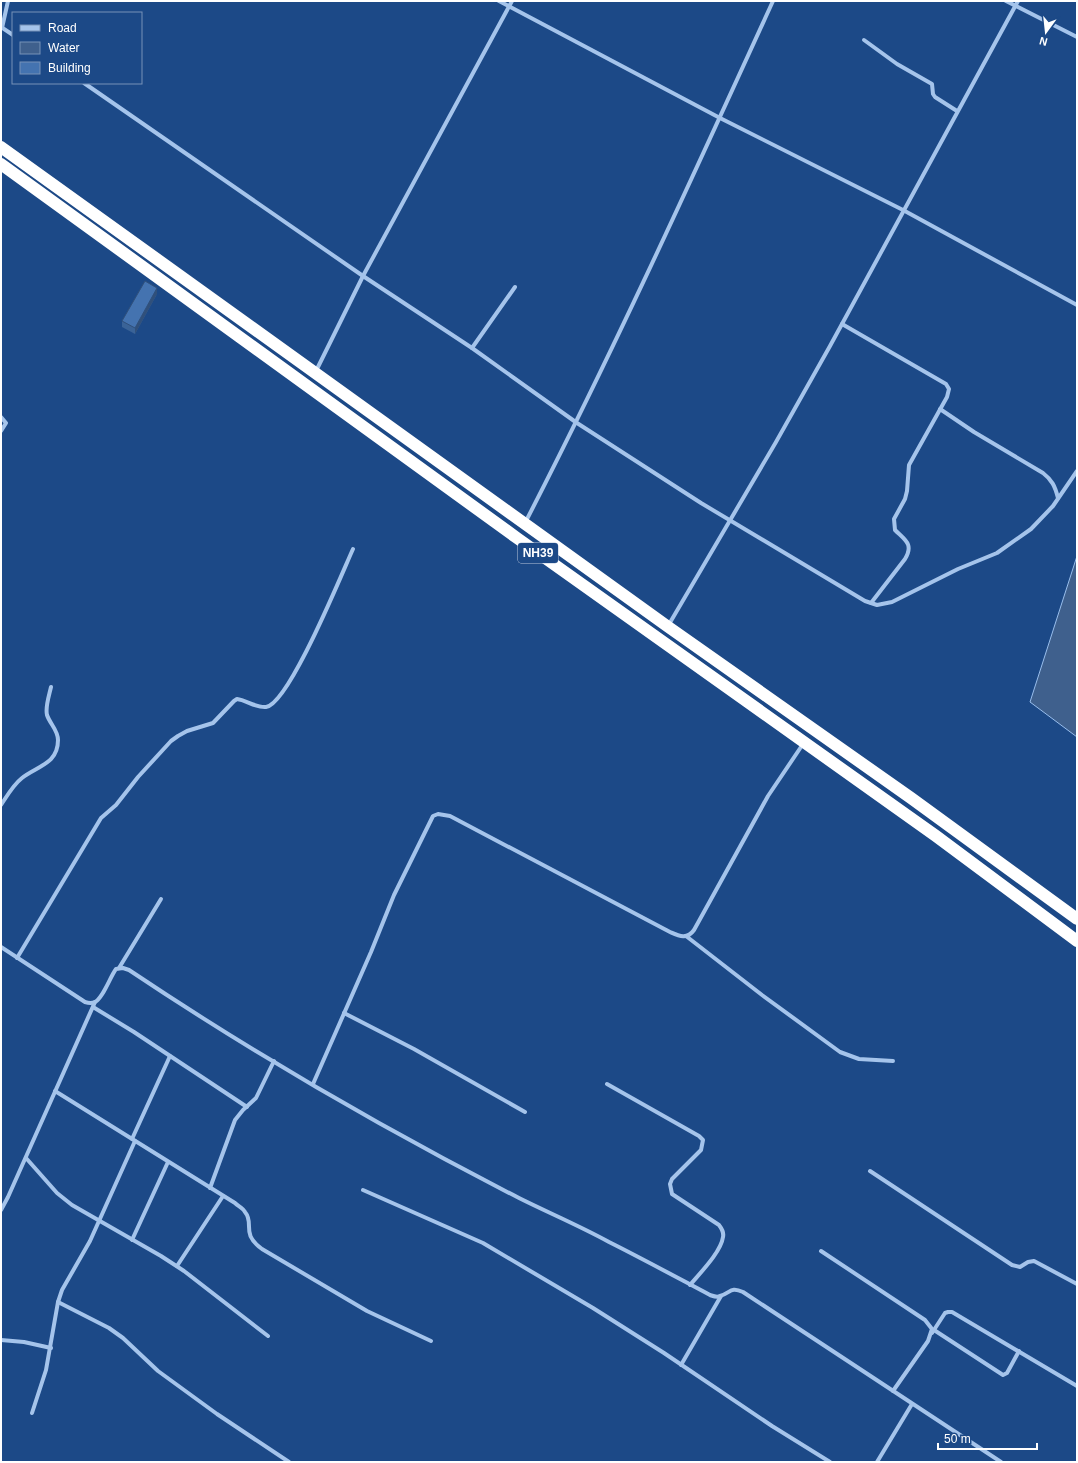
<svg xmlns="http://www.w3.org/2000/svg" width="1078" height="1463" viewBox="0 0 1078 1463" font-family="Helvetica,sans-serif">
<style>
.water{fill:#3f608d;stroke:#98beed}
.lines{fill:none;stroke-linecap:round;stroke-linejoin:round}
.street{stroke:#a5c4eb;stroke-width:4}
.highway{stroke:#fff;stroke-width:12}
.wall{fill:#3a6397}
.shaded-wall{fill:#30507b}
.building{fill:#4473b0;stroke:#30507b}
.labels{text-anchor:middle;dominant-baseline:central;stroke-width:3;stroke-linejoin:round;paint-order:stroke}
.shield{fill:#1c4987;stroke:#bbc8db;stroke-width:1}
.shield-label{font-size:12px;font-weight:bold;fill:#fff}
</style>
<rect width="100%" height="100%" fill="#1c4987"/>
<!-- water -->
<polygon class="water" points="1077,556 1077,737 1030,702"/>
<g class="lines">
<!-- street -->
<g class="street">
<polyline points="499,1 720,118 903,210 1077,305"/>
<polyline points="1006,1 1077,37"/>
<polyline points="1,27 13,35"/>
<polyline points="2,28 8,1"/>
<polyline points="864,40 897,64 932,84 933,94 935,97 957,111"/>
<polyline points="84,83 363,276 472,348 577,423 701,503 865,601 877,605 892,602 958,569 997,553 1031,529 1053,506 1077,471"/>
<path d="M842,324L946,384L949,389L947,397L909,465L907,491L905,499L894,519L895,530C905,540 914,544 905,559L871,603"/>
<polyline points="472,348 515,287"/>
<polyline points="316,371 363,276 512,1"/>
<path d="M940,409L974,432L1043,473C1052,480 1055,486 1058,498"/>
<polyline points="1,417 6,423 1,431"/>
<path d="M525,523C613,352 693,176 773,1"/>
<polyline points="668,626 776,442 830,346 1018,1"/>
<path d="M1,805C7,796 13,785 22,778C37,766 58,764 58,740C58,730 50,724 47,715C45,707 49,696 51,687"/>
<polyline points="686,936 762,995 840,1052 859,1059 893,1061"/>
<path d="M1,947L85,1002C88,1003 91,1004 95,1002C103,998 110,977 116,969L123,968L129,970C253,1053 386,1130 519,1198C549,1213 580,1226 609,1242C643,1259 676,1277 710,1295C713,1296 717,1298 720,1296C731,1293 730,1286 743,1292L1001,1462"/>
<path d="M17,958L101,818L116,805L138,777L171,741L178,736L187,731L213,723L234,701L237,699C246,700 256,708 266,707C289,704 342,573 353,549"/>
<polyline points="119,968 161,899"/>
<polyline points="93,1007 134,1032 247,1107"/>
<polyline points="344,1013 414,1049 525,1112"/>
<path d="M313,1084L371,952L394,895L433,816L438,814L450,816L670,932C679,936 687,940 694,930L768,796L803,744"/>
<path d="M607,1084L699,1136L703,1140L701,1150L672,1179L670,1184L672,1194L719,1225C722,1229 724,1232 723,1237C721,1252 700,1273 690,1285"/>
<path d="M55,1091L235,1203C238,1206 243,1208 245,1212C255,1224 240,1233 262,1249L367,1311L431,1341"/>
<polyline points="132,1139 170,1056"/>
<polyline points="26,1158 57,1193 72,1205 161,1256 184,1271 268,1336"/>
<polyline points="870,1171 1012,1265 1020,1267 1028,1262 1034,1261 1077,1284"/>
<polyline points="210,1188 235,1120 243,1110 256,1098 274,1061"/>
<polyline points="363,1190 483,1243 593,1308 664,1353 772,1426 830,1462"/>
<polyline points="1,1210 8,1197 95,1002"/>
<polyline points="132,1240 168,1162"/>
<polyline points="821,1251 925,1320 932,1329 928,1341 893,1391"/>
<polyline points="177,1266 223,1196"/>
<polyline points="58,1302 109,1328 123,1338 158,1371 217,1414 289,1462"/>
<polyline points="934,1330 1003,1375 1007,1373 1019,1351"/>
<polyline points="932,1333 945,1313 948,1312 952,1312 1077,1386"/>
<polyline points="1,1340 24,1342 51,1348"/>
<polyline points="681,1365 721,1296"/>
<polyline points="32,1413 46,1370 58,1302 62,1290 90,1241 135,1141"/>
<polyline points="877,1462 912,1404"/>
</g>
<!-- highway -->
<g class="highway">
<polyline points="1,147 667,626 911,798 1077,919"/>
<polyline points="1,164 517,538 936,836 1077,941"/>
</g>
</g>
<!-- wall -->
<polygon class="wall" points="157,294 135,334 122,327 122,321"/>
<!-- shaded-wall -->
<polygon class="shaded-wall" points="157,288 157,294 135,334 135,328"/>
<!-- building -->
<polygon class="building" points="145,281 157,288 135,328 122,321"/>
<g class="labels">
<!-- shield labels -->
<rect class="shield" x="518" y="543" width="40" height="20" rx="3"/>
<g class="shield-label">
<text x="538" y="553">NH39</text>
</g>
</g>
<!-- border -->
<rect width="1078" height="1463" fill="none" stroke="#ffffff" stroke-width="4"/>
<!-- legend -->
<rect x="12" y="12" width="130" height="72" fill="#1c4987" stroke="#7792b7"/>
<rect x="20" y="25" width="20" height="6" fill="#a5c4eb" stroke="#7792b7"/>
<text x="48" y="32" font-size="12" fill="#ffffff">Road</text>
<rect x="20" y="42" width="20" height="12" fill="#3f608d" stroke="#7792b7"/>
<text x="48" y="52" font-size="12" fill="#ffffff">Water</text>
<rect x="20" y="62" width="20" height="12" fill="#4473b0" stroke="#7792b7"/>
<text x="48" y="72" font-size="12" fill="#ffffff">Building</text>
<!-- north arrow -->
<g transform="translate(1046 32) rotate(195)" stroke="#1c4987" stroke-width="3" paint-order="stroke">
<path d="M0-3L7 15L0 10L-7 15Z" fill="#ffffff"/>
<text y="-6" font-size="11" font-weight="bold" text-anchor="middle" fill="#ffffff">N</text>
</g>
<!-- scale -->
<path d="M938 1443v6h99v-6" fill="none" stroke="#ffffff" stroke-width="2"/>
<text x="944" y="1443" font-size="12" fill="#ffffff" stroke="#1c4987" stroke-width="3" paint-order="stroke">50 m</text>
</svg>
